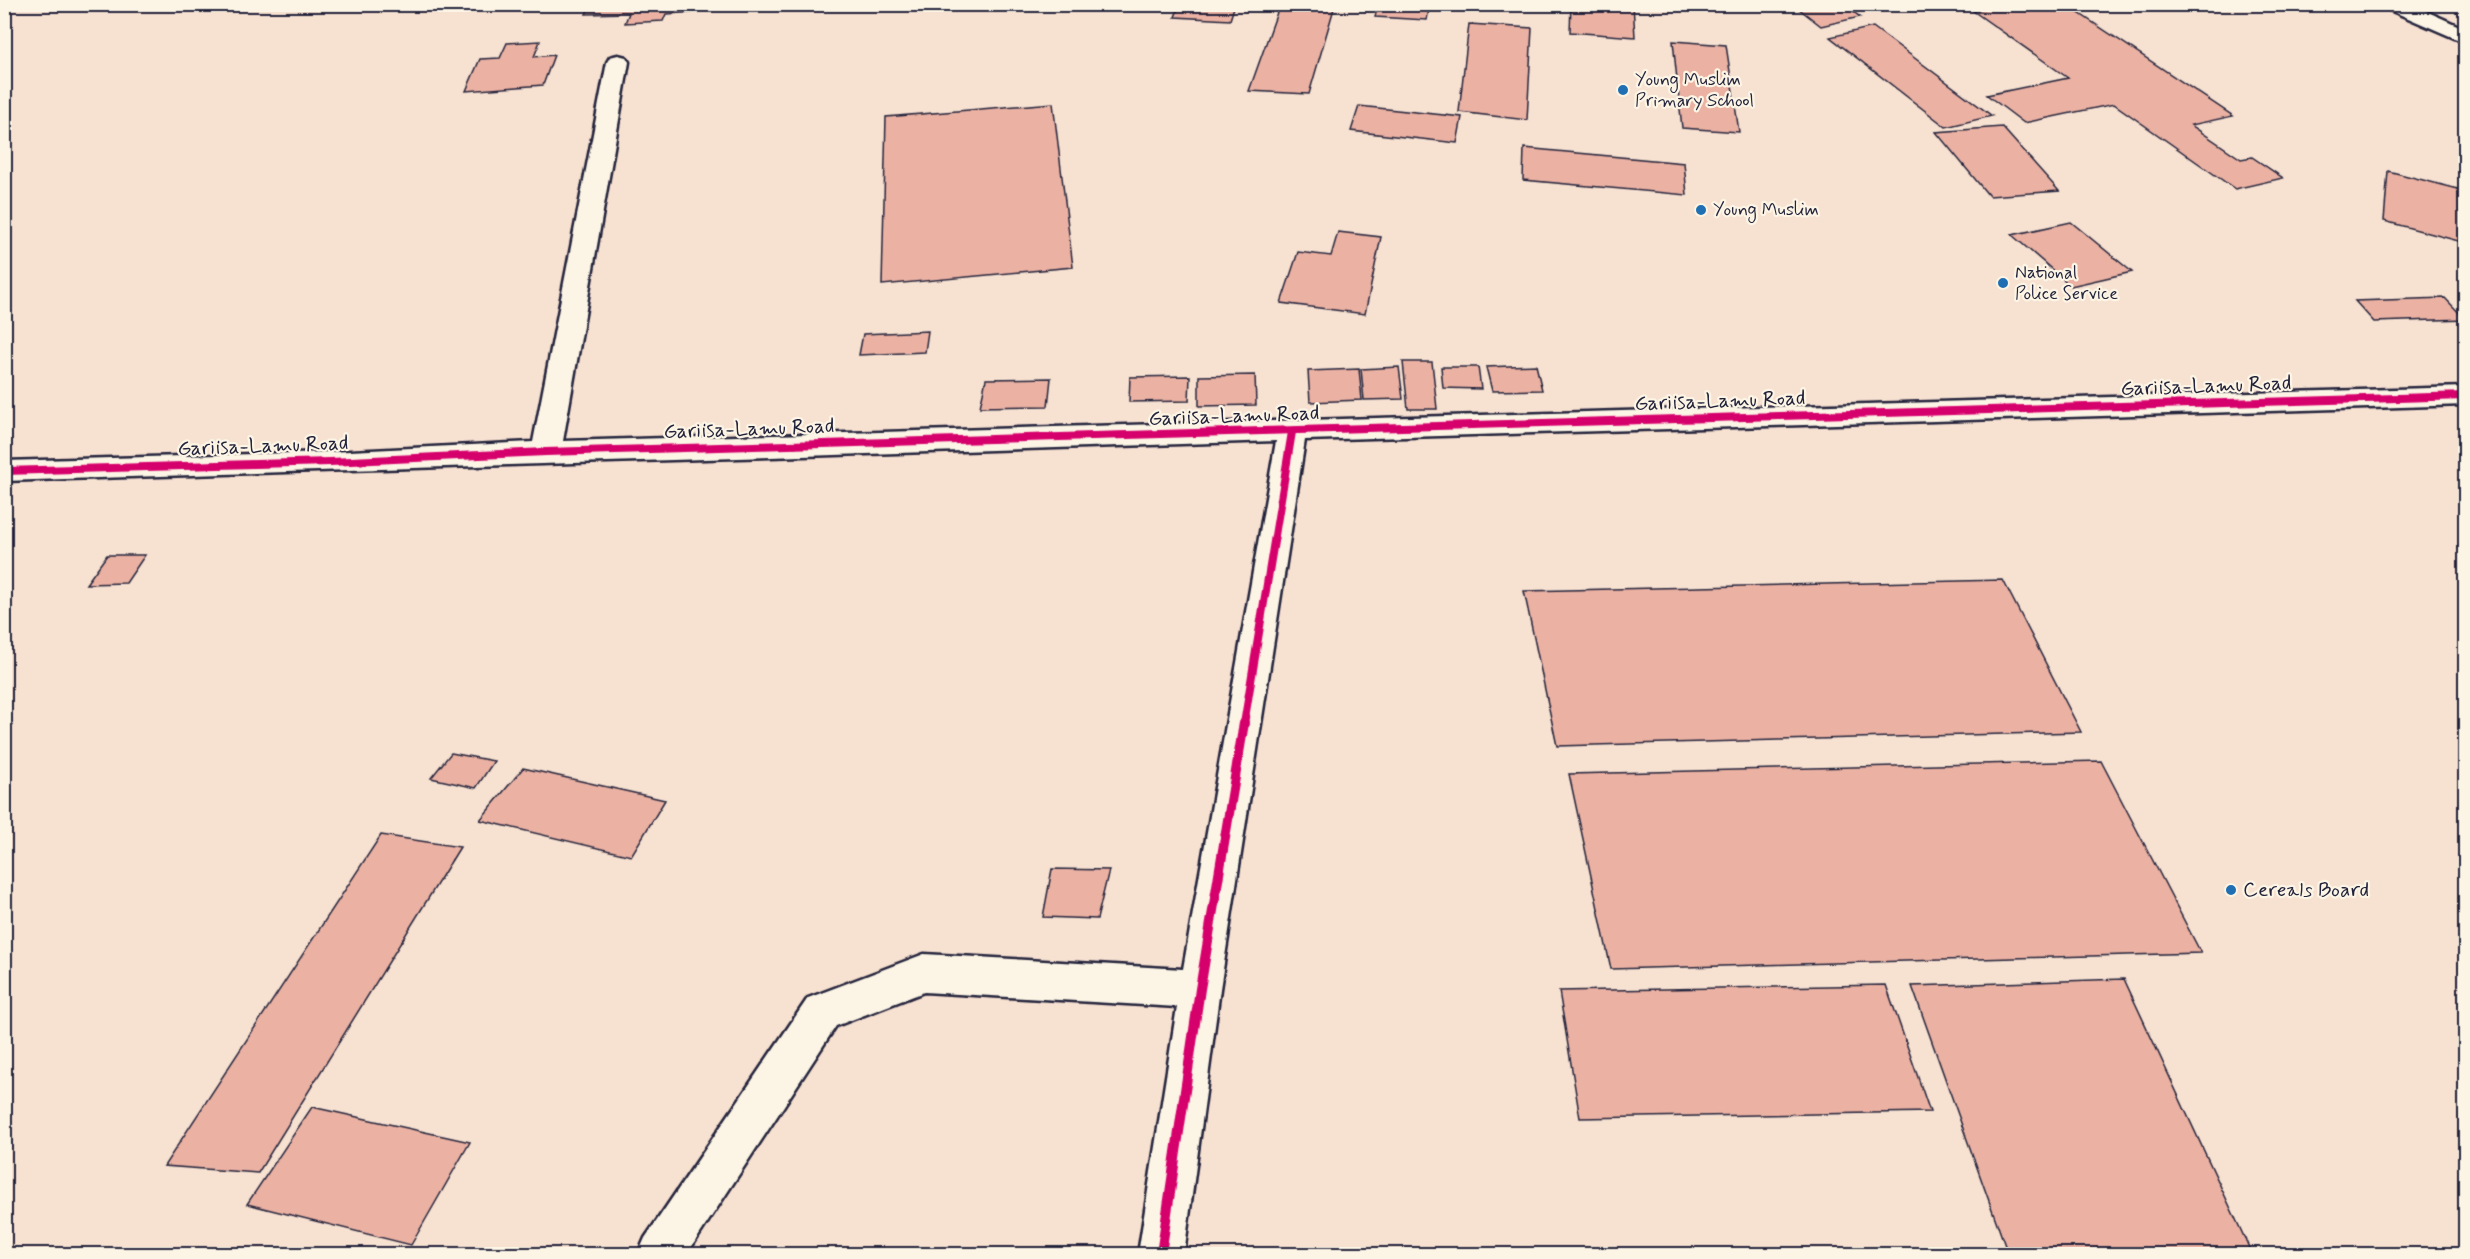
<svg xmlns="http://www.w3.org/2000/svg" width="2470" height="1259" viewBox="0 0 2470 1259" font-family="Mynerve,sans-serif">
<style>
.building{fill:#ebb2a3;stroke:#22223b;stroke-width:1.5}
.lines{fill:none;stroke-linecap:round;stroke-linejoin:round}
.minor-casing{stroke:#22223b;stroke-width:5}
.minor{fill:#fcf5e5;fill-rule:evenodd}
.cycleway-far1-casing{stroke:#fcf5e5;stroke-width:12}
.cycleway-casing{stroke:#fcf5e5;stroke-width:14}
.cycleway-far1{stroke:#d6006c;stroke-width:8}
.cycleway{stroke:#d6006c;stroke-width:10}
.poi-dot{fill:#1f6fb2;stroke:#fcf5e5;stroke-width:2}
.labels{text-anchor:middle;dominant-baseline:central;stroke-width:4.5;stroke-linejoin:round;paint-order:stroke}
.far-poi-label{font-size:18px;fill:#22223b;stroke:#fcf5e5;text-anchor:start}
.street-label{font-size:21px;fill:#22223b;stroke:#fcf5e5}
.poi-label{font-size:21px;fill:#22223b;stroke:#fcf5e5;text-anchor:start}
</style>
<rect width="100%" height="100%" fill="#f7e1d1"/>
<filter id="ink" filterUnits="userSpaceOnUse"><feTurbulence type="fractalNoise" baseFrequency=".0167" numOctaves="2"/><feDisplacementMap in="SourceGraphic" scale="12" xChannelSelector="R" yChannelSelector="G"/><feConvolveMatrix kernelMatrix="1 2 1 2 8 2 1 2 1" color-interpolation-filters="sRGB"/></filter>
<g filter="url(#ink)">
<!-- building -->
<g class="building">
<polygon points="591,4 700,4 697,12 666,14 663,21 625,23 629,13 586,14"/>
<polygon points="1180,4 1235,4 1230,20 1175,17"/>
<polygon points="1280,4 1335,5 1309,94 1249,91"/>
<polygon points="1378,4 1430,4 1427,20 1375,17"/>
<polygon points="1571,4 1633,4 1635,37 1570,32"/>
<polygon points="1793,4 1843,4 1860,17 1821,26"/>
<polygon points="2007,4 2065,4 2233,116 2191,125 2241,159 2252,157 2283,178 2235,189 2114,104 2024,123 1987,95 2068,78 1973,11"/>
<polygon points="1469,24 1532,28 1527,120 1459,112"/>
<polygon points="1873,27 1992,116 1946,127 1830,37"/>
<polygon points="540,41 534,57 554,55 543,85 466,91 480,59 500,58 507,43"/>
<polygon points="1673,41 1726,45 1739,132 1682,128"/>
<polygon points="1053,103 1073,267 882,285 886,117"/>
<polygon points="1359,106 1462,117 1457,143 1351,131"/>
<polygon points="2002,127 2059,191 1989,196 1936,132"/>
<polygon points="1524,148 1684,163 1687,195 1523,180"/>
<polygon points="2388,171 2466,191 2466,243 2384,221"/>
<polygon points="2071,222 2132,272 2071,286 2012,235"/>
<polygon points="1338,232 1381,237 1365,314 1281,303 1298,252 1331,256"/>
<polygon points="2445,298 2465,319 2374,322 2355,301"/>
<polygon points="928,331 925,352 859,355 863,334"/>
<polygon points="1403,362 1432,362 1437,409 1408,409"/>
<polygon points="1536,365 1542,390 1492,391 1486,367"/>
<polygon points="1399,367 1403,399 1364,400 1361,369"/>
<polygon points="1441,367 1478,367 1481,389 1443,388"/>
<polygon points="1359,369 1362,400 1310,402 1308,371"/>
<polygon points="1255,375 1256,405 1199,406 1199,376"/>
<polygon points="1190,376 1189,401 1129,402 1130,377"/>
<polygon points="1051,378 1048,406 980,407 986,379"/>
<polygon points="107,555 145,555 126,583 86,584"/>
<polygon points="2003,580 2081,732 1557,746 1524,591"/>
<polygon points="451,753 494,761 476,788 431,778"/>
<polygon points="2101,761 2201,953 1611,969 1569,774"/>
<polygon points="523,768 665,800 631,856 480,820"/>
<polygon points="381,835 460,847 258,1173 164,1166"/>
<polygon points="1052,869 1109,870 1097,919 1043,917"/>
<polygon points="2124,979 2252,1254 2008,1254 1912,986"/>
<polygon points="1886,985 1930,1112 1580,1118 1559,991"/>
<polygon points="312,1107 470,1142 411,1245 247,1204"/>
</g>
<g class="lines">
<!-- minor casing -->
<g class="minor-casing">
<g id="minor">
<polygon points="2382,4 2410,4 2466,29 2466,43 2385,8"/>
<polygon points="618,55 626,57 629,62 563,441 2466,387 2466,405 1305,440 1220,989 1184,1254 1138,1254 1177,1007 924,992 836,1026 687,1254 638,1254 645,1238 808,998 924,954 1183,969 1276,441 4,481 4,461 330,452 533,442 607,62 610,57"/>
</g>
</g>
<!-- minor -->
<use href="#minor" class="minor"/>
<!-- cycleway-far1 casing -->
<g class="cycleway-far1-casing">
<g id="cycleway-far1">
<polyline points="4,471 330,462 546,452 2466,396"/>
<polyline points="1244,724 1292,432"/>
</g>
</g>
<!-- cycleway casing -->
<g class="cycleway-casing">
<polyline id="cycleway" points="1161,1254 1200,989 1244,723"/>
</g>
<!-- cycleway-far1 -->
<use href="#cycleway-far1" class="cycleway-far1"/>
<!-- cycleway -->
<use href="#cycleway" class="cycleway"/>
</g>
</g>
<!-- markers -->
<g class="poi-dot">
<circle cx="1623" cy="90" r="6"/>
<circle cx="1701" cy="210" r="6"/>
<circle cx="2003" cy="283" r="6"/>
<circle cx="2231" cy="890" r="6"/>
</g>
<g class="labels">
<!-- far-poi labels -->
<g class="far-poi-label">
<text x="1635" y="80">Young Muslim<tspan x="1635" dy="21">Primary School</tspan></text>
<text x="1713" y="210">Young Muslim</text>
<text x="2015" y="273">National<tspan x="2015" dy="21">Police Service</tspan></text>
</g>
<!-- street labels -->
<g class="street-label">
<text transform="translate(2206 386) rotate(-2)">Gariisa-Lamu Road</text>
<text transform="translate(1720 401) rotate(-2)">Gariisa-Lamu Road</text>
<text transform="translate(1234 416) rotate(-2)">Gariisa-Lamu Road</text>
<text transform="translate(749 429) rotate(-2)">Gariisa-Lamu Road</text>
<text transform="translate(263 446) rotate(-2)">Gariisa-Lamu Road</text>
</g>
<!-- poi labels -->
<g class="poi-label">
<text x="2243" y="890">Cereals Board</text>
</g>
</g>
<!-- margin -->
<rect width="2470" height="1259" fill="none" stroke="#fcf5e5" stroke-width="24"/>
<rect x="12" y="12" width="2446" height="1235" fill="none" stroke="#22223b" stroke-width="2" filter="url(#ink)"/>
</svg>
